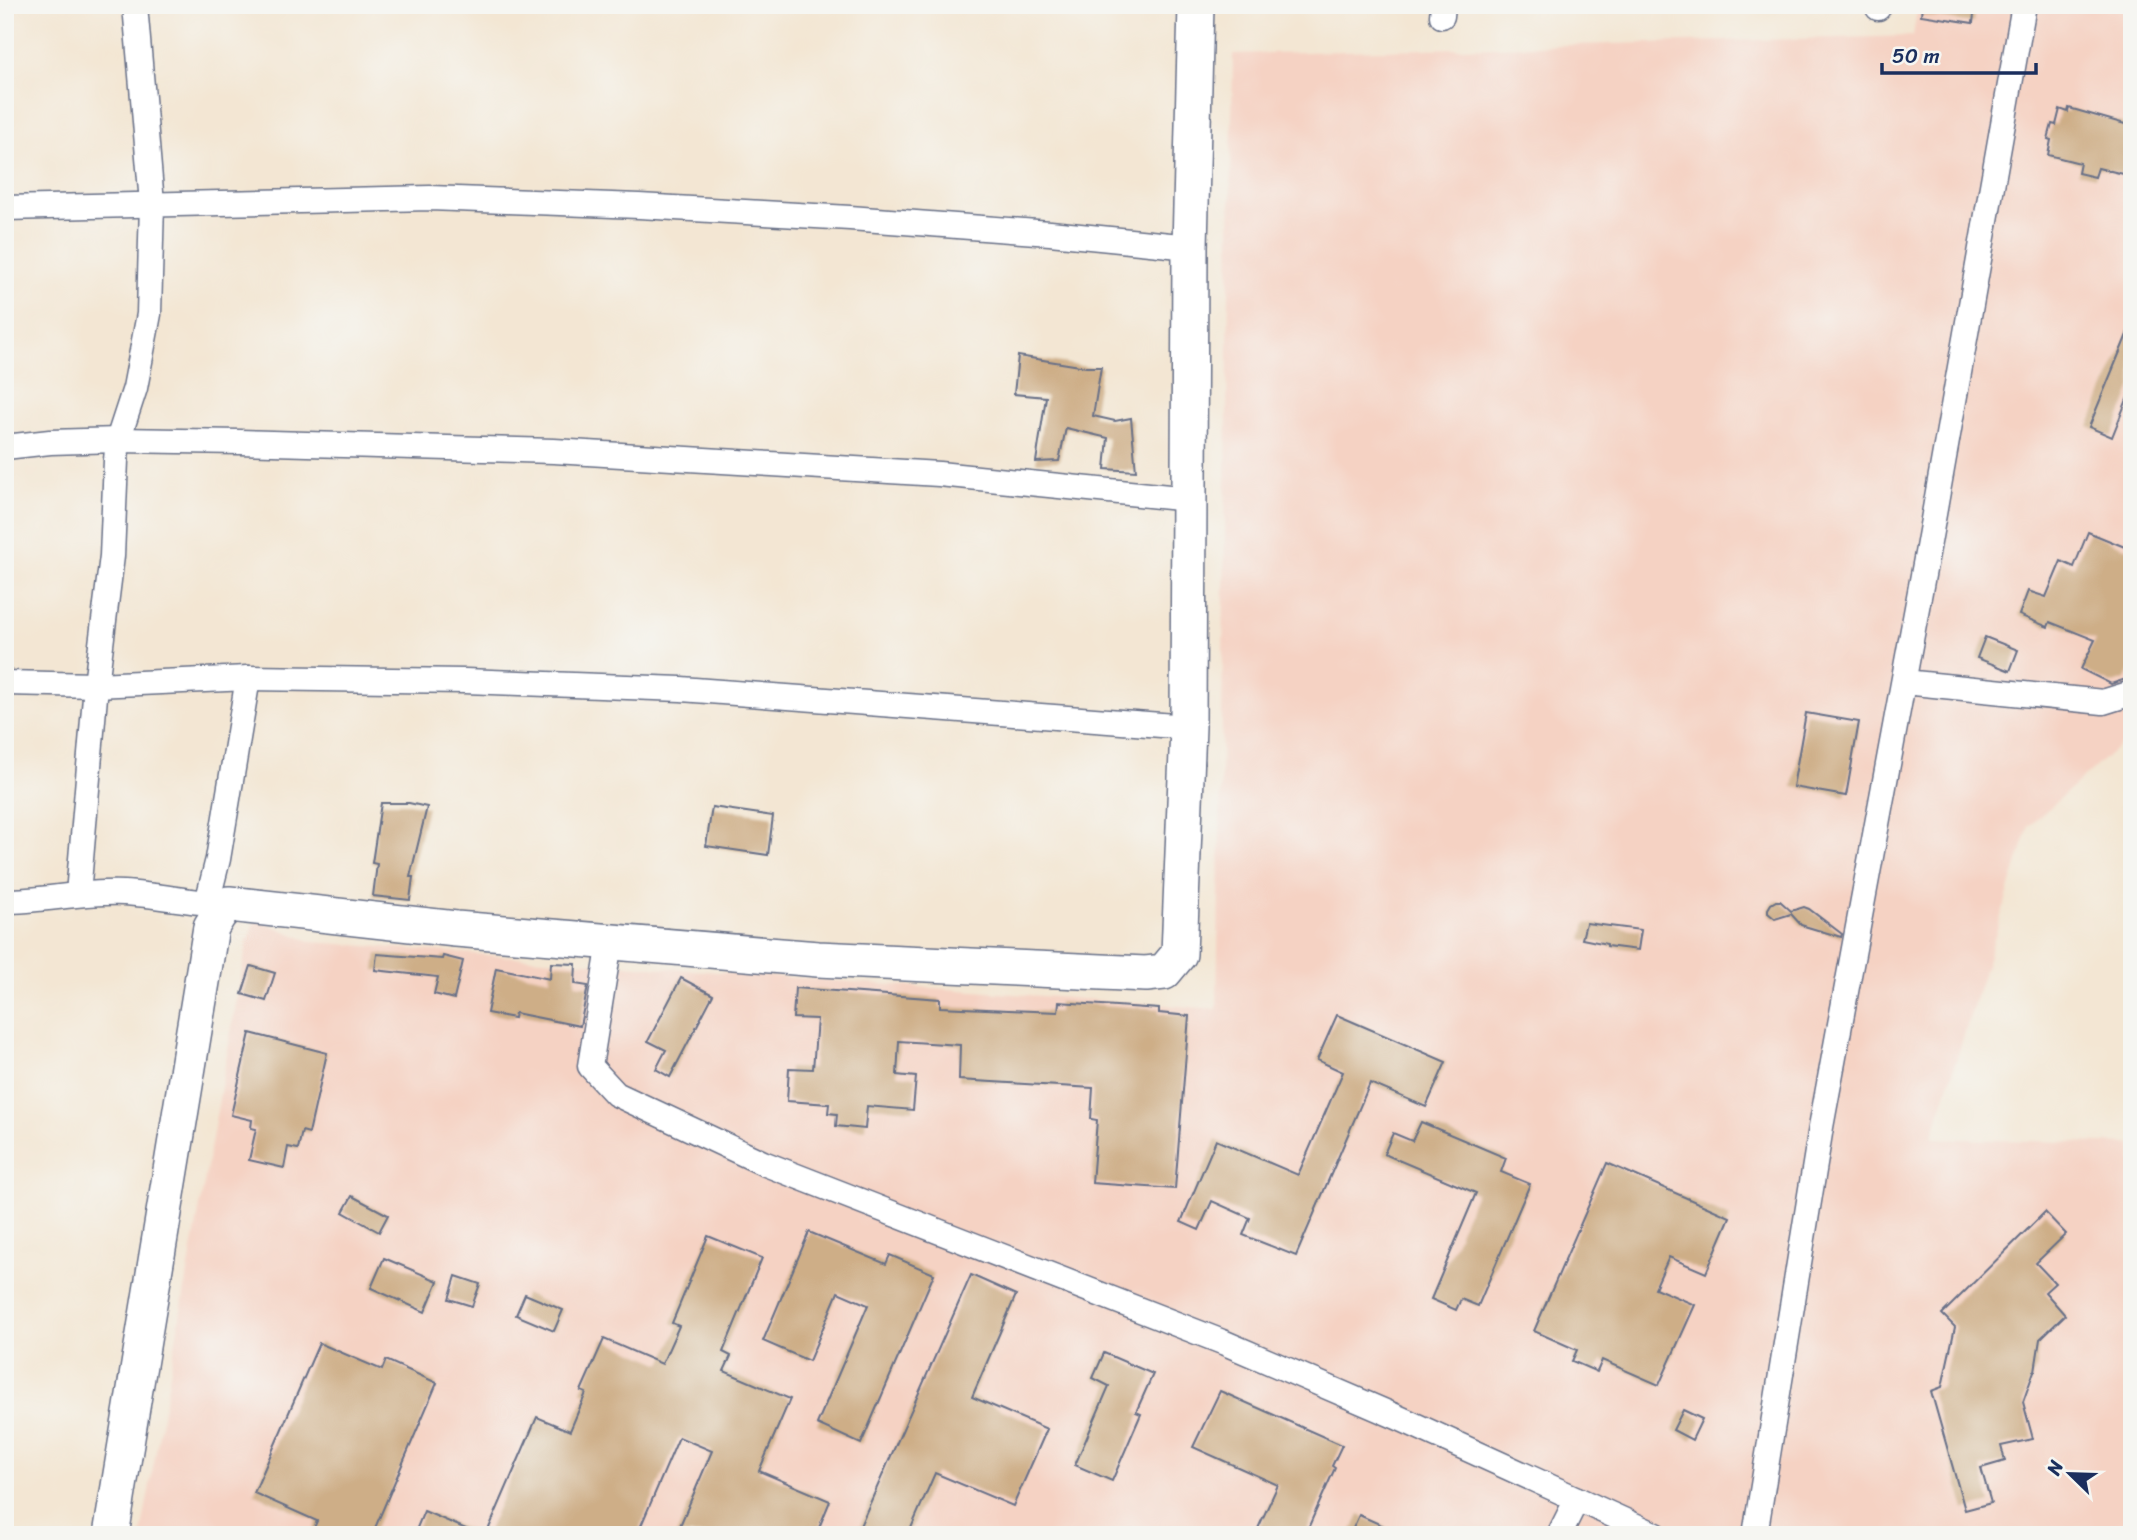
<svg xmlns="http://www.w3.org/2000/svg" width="2137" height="1540" viewBox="0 0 2137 1540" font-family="Sriracha,sans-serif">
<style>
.built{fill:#f5d2c3}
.building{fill:#ceae87}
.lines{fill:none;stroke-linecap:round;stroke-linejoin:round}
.street-casing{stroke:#676f87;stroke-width:27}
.secondary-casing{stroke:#676f87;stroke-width:38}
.street{stroke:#fff;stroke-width:24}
.secondary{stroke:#fff;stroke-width:35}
</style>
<rect width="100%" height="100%" fill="#f6f6f2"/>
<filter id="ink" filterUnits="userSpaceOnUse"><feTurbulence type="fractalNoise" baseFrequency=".0143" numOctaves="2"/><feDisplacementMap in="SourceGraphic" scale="14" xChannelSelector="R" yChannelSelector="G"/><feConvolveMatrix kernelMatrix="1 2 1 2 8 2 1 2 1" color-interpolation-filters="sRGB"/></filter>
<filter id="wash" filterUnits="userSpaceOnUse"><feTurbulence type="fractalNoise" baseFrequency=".00686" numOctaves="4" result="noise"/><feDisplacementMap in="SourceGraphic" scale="28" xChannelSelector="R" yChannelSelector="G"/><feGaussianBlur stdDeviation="1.57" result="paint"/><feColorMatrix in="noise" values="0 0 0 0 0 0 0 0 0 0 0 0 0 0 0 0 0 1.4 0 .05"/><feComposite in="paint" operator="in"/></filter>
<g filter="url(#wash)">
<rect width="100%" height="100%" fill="#f3e6d3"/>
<!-- built -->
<polygon class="built" points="1918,5 2132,5 2132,746 2121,744 2029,826 1932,1138 2132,1144 2132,1535 141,1535 247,943 256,919 312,942 1217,1009 1233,54 1913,36"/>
<g id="blocks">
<!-- building -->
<g class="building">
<polygon points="1922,5 1975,5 1973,23 1921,15"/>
<polygon points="2069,108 2132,126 2132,176 2098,168 2095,177 2078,173 2080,163 2048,155 2051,140 2048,139 2052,124 2056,125 2060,109 2068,112"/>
<polygon points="2131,325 2132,387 2112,437 2089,427"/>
<polygon points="1018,356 1086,367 1101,367 1093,416 1115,421 1131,418 1136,471 1105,469 1108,438 1066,428 1059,461 1036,462 1046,397 1014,394"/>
<polygon points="2088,532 2132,550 2132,667 2126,679 2111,684 2081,669 2095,640 2050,622 2048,627 2019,615 2028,591 2046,597 2061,561 2074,567"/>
<polygon points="1985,637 2018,650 2010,671 1977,658"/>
<polygon points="1806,713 1859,722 1846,796 1793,787"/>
<polygon points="381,803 409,803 427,807 410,877 413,877 410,900 373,896 377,864 372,863"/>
<polygon points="712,807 773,816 768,855 706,846"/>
<polygon points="1776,901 1780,901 1791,911 1804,907 1809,909 1842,934 1841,937 1801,925 1791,914 1775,919 1768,913 1768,909 1771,904"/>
<polygon points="1586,923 1641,930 1638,950 1607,946 1607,944 1582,939"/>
<polygon points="377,954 442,959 443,956 463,961 454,999 434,994 438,977 375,970"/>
<polygon points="551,963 576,964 575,984 588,986 580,1026 515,1013 514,1018 487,1013 496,968 550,979"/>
<polygon points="251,966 275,973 266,1001 242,994"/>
<polygon points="681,978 713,995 670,1077 656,1069 666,1050 648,1041"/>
<polygon points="795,988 940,999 940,1007 1058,1012 1059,1002 1159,1009 1159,1013 1189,1016 1175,1189 1092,1183 1097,1120 1091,1119 1093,1088 959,1080 960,1045 899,1041 897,1075 916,1077 913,1110 867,1106 865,1129 836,1126 837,1114 828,1113 829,1104 787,1101 789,1068 813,1069 817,1019 793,1018"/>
<polygon points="1337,1015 1446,1062 1426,1107 1370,1083 1296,1256 1243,1235 1250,1218 1212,1201 1199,1230 1181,1222 1216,1140 1298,1175 1343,1072 1317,1060"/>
<polygon points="250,1033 327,1053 309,1133 302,1131 298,1149 288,1147 284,1168 249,1160 256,1129 251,1128 252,1120 231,1115"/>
<polygon points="1421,1122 1506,1158 1501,1172 1530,1184 1478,1306 1461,1299 1456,1310 1431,1299 1476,1193 1384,1154 1393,1133 1412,1141"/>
<polygon points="1607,1163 1730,1217 1706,1273 1669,1257 1655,1288 1695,1305 1659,1385 1602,1360 1597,1372 1572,1361 1577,1350 1534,1331"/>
<polygon points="352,1196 388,1215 379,1232 343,1212"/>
<polygon points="2045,1212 2066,1234 2036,1263 2055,1283 2045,1292 2065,1315 2040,1339 2035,1371 2034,1371 2023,1402 2033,1439 2001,1446 2005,1461 1981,1468 1991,1503 1965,1510 1931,1391 1942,1387 1955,1327 1942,1314"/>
<polygon points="809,1232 886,1264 890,1255 934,1274 861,1444 817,1424 868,1305 838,1292 809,1361 763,1341"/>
<polygon points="708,1236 762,1258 723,1352 731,1356 724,1371 790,1399 759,1471 830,1501 816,1535 676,1535 712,1451 679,1437 637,1535 486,1535 537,1417 570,1431 586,1393 581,1391 604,1339 662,1364 679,1326 672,1323"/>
<polygon points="384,1258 438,1281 425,1312 371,1288"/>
<polygon points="971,1275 1016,1295 972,1397 1047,1429 1036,1454 1013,1506 935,1473 908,1535 856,1535"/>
<polygon points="456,1276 480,1284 472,1306 449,1299"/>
<polygon points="525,1294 563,1310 554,1331 516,1315"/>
<polygon points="319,1343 382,1370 386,1360 437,1383 372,1535 311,1535 317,1521 254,1493"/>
<polygon points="1104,1353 1153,1374 1136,1412 1141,1414 1112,1481 1075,1465 1109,1386 1093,1378"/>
<polygon points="1220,1391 1342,1445 1332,1466 1335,1468 1305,1535 1255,1535 1278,1485 1193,1447"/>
<polygon points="1683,1410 1702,1419 1692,1440 1673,1430"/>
<polygon points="424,1511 480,1535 414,1535"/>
<polygon points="1359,1515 1404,1535 1350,1535"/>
</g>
</g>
</g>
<g filter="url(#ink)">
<use href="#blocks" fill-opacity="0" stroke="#676f87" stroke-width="2"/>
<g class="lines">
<!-- street casing -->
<g class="street-casing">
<g id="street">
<polyline points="1878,8 1878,5"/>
<polyline points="1442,16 1443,5"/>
<polyline points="5,208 430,198 639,206 850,218 1050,233 1190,247"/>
<polyline points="5,447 50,442 118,440 240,442 554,451 939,474 1189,499"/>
<polyline points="1904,682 2103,702 2132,693"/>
<polyline points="5,683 96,685 248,678 465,681 681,689 1188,727"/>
<polyline points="78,894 96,685 112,556 116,460 118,440 135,388 149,314 152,203 135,5"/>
<path d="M5,901C45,901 84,891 124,893C157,895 189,902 221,904"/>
<polyline points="207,903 218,859 248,678"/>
<polyline points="610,942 590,1066 616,1094 763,1163 1225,1343 1397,1417 1656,1535"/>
<polyline points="1559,1535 1577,1499"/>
<polyline points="1755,1535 1821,1127 1928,548 2024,5"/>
</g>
</g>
<!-- secondary casing -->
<g class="secondary-casing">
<polyline id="secondary" points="111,1535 211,927 219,914 229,904 456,929 818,959 1146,974 1164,972 1179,954 1188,727 1190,247 1196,5"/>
</g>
<!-- street -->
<use href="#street" class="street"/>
<!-- secondary -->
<use href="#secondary" class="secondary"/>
</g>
</g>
<!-- margin -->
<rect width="2137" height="1540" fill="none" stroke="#f6f6f2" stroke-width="28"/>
<!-- north arrow -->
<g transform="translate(2070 1474) rotate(293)" stroke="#f6f6f2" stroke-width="5" paint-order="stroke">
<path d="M0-5L12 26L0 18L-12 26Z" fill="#1b2f5e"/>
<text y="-10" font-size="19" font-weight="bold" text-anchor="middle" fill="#1b2f5e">N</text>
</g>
<!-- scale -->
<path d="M1882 63v10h154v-10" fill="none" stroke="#1b2f5e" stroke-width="3.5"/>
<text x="1892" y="63" font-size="21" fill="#1b2f5e" stroke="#f6f6f2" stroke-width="5" paint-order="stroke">50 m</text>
</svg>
